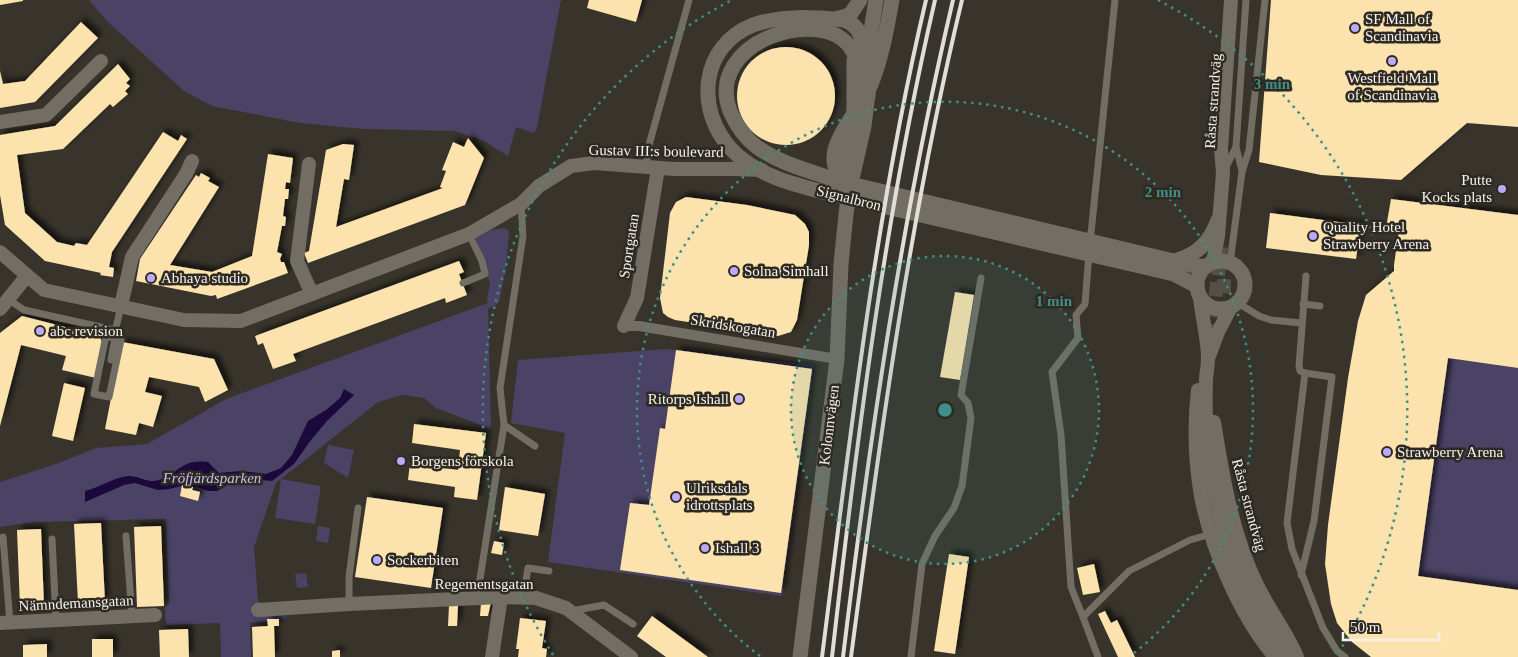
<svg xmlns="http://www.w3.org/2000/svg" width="1518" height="657" viewBox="0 0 1518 657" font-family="Georgia,serif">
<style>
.green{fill:#4a4366}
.water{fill:#1b093c}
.building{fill:#fce2ad;filter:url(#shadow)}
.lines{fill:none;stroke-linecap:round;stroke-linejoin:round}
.minor-tunnel{stroke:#545048;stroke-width:14;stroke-dasharray:14 7;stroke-linecap:butt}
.service{stroke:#736e64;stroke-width:7}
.pedestrian{stroke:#736e64;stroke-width:10}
.minor{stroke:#736e64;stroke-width:14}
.tertiary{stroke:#736e64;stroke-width:15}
.rail{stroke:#e1ddd8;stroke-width:4}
.ring{fill:none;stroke:#3d8f87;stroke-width:2.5;stroke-dasharray:2.5 5}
.poi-dot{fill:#baaaf7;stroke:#2e2a22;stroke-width:2}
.labels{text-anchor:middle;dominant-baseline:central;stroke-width:5;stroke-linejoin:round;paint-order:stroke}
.poi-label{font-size:15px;fill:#f5f2ed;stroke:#2e2a22;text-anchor:start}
.street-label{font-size:15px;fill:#f5f2ed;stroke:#2e2a22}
.park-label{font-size:15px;font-style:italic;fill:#c7bdf2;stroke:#2e2a22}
.centre{fill:#3d8f87;stroke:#2e2a22;stroke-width:2.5}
.ring-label{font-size:15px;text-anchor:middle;font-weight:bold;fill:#3d8f87;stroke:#2e2a22;stroke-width:5;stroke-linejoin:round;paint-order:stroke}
</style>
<defs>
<filter id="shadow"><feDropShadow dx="4.5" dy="-4.5" stdDeviation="2.5" flood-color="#0009"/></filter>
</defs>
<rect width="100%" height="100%" fill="#38342b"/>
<!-- green -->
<g class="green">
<polygon points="89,0 561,0 537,127 534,133 516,127 508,156 484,141 455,131 364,129 300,123 212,106 184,91 108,22"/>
<polygon points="504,228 509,231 506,267 499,303 488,309 491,429 436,408 424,398 402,395 378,402 276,483 254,547 258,601 285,614 286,619 250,623 251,657 221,657 220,623 166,625 165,608 169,603 166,519 34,522 0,527 0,482 56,464 96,448 147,444 226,399 488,303 487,299 490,283 476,238 490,230"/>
<polygon points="666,349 814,365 782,596 548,562 565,433 511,423 518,360"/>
<polygon points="1448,358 1518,368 1518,590 1418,576"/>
<polygon points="328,445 354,450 348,478 324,463"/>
<polygon points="281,479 321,486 315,524 275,518"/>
<polygon points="318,526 330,528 328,543 316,541"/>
<polygon points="306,573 308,587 297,588 295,574"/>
</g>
<!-- water -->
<path class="water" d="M344,389L354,395L327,421L311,440L294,464L272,481L239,478L217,491H208L197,487L185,485L169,489L158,490L135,483L124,485L85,502V491C98,488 117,476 129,476C139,476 149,484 159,480C180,472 182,459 208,462L219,473L241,471L266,474L281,468L292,455L308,421L326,410L340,398Z"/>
<!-- building -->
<g class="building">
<polygon points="0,0 23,0 23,1 0,5"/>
<polygon points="589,0 642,0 636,22 587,8"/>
<polygon points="1271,0 1518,0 1518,127 1467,123 1401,180 1321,175 1259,162"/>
<polygon points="81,22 98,38 35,102 0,108 0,71 3,84 25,81"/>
<circle cx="786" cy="96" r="49"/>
<polygon points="118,64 130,79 126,83 130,86 125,91 128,94 113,107 110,104 63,149 17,155 25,213 57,242 74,246 76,243 87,245 163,132 178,141 181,135 187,139 112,252 109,267 114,268 113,277 100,275 101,273 45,261 5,225 0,195 0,135 55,126"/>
<polygon points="468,138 484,158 465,205 308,263 304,253 309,251 326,150 343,144 354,145 349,180 344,179 336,227 443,188 440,187 446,171 442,170 453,142 464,147"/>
<polygon points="268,154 293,158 290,183 286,182 285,189 289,189 288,199 285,199 283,216 286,217 285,226 282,226 277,252 282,254 280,259 281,262 284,262 288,273 217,299 216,295 211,296 136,281 140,259 196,175 199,177 201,173 210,178 208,181 219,187 170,265 212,272 252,256"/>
<polygon points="686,197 747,205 795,215 805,224 809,232 809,245 797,320 791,332 778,336 675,320 668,317 663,313 660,298 670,213 676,202"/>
<polygon points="1391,199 1518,215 1518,368 1448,358 1418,576 1518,590 1518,657 1371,657 1352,642 1337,623 1331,604 1325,564 1328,525 1348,378 1358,321 1366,295 1394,271 1394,265 1399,230 1386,228"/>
<polygon points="1270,213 1361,225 1356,259 1266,248"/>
<polygon points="459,261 464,272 459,274 467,295 446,303 445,298 293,354 296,361 273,369 263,343 258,345 255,336"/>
<polygon points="955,292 974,295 960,380 940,377"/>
<polygon points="22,316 100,336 102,343 96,378 62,370 66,356 21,345 0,426 0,333"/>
<polygon points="122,342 214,359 228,390 205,402 199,387 149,377 145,392 162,396 153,427 139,423 136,435 105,429"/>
<polygon points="676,350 812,369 781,593 620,570 630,503 649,505 660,428 665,429"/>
<polygon points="64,383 85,388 73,441 52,436"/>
<polygon points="414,424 486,433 477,500 454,497 455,487 408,480 410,463 458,470 460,450 412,443"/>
<polygon points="182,485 193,487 192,490 200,492 198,501 180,496"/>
<polygon points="505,487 545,494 538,536 499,530"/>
<polygon points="367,497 443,508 431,588 355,577"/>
<polygon points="101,523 105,602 78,603 74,524"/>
<polygon points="161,526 164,606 137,607 134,527"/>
<polygon points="41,529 44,606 20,607 17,530"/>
<polygon points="494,541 504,543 502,555 491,553"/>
<polygon points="949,554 969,557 955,654 934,651"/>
<polygon points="1094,564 1100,592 1083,595 1077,568"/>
<polygon points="491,602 488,616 480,616 481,603"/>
<polygon points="449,605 458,605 457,626 448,626"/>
<polygon points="1105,611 1111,623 1117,620 1135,657 1118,657 1098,614"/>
<polygon points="652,616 708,657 666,657 637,636"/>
<polygon points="520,618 546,621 542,648 547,649 546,657 518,657 519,649 516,649"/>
<polygon points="267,619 279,619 279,626 274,626 275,657 253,657 252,627 268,626"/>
<polygon points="188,629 189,657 160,657 159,630"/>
<rect x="92" y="639" width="21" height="18"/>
<polygon points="47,644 47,657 23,657 23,645"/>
<polygon points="340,650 340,657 332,657 332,651"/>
</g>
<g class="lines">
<!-- minor-tunnel -->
<g class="minor-tunnel">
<polyline points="1217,286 1257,287"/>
<polyline points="1211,338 1221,247"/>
</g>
<!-- service -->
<g class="service">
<polyline points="646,167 649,145 689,0"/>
<polyline points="1225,169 1236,147"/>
<polyline points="1242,171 1236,147 1246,0"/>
<polyline points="521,204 523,236 500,388 504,425 535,446"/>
<polyline points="1090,243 1115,0"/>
<polyline points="1230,263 1242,172 1249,150 1265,0"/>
<polyline points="1306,276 1299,366 1300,371 1305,373 1287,523 1292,549 1323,628 1337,651 1345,657"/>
<polyline points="463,283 485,274 482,261 469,234"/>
<polyline points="8,299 24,310 114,330 116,329"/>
<polyline points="1238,303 1259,316 1271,320 1301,323"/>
<polyline points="1303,304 1320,306"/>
<polygon points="106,336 121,340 109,397 94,394"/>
<polyline points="111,360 115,338 115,332 121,306"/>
<polyline points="126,536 132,616"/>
<polyline points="3,537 10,623"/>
<polyline points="52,539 56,620"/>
<polyline points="1301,575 1314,521 1332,377 1305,373"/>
<polyline points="477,598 504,425"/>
<polyline points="523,598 528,568 549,571"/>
<polyline points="349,604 349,577 358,508"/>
<polyline points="571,611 604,605 633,624"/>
<polyline points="1083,617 1071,587 1061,435 1052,372 1078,338 1076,315 1085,304 1089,253"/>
<polyline points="911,657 922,564 935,536 954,508 962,486 971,418 968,403 961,395 981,278"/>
<polyline points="1098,657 1083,617 1129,571 1190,540 1211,534"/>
</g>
<!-- pedestrian -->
<polyline class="pedestrian" points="624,326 639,326 837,359"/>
<!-- minor -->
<g class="minor">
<polyline points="0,122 46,115 101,61"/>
<polyline points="309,164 297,261 312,294"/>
<polyline points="0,252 44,290 184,320 241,321 469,234 521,204 539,186 571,166 594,163 674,169 736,169 762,170"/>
<polyline points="1213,262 1218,236 1223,173 1221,149 1231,0"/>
<path d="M1200,298C1202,316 1208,341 1208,358C1208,366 1206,374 1206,381C1205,404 1206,427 1208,450C1215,525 1243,596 1287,657"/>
<polyline points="121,306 132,257 186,174 192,161"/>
<polyline points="0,309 26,277"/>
<polyline points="624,326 637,298 658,168"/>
<polyline points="1209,356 1218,332 1231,307"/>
<path d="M1198,390C1194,424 1195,461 1201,496C1211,548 1240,616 1275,657"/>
<path d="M1214,422C1223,478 1232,535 1258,587C1270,611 1287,633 1297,657"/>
<polyline points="258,610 349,604 501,597 536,598 566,608 631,657"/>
<polyline points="0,623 155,615"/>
<polyline points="492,657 501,597"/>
</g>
<!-- tertiary -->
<g class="tertiary">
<polyline points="835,19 850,15 860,0"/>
<path d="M853,52C828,2 703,40 730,111C736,125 745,138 757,147C780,164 811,171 838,181L1190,265L1205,267"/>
<polyline points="870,53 871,31 876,0"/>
<path d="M868,96C867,87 865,78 864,68C862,49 866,27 844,20C814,17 782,15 753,25C700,46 695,110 731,149C757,177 800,186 835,195L1174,274L1197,286"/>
<polyline points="848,166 847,156 854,109 854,60"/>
<path d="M848,184C841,176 833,169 834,157C834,136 863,105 872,82C882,56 887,28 892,0"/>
<circle cx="1221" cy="285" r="24"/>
<path d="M1175,261C1198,254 1210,242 1218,220"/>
<polyline points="800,657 837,359 841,264 846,214 849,192 864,126 869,86"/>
</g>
<!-- rail -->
<g class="rail">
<path d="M822,657C850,437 875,216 926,0"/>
<path d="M832,657C857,437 885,216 935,0"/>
<path d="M843,657C870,436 902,217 953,0"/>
<path d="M851,657C880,437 910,216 962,0"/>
</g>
</g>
<!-- distance rings -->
<circle cx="945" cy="410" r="154" fill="#3d8f87" fill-opacity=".12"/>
<g class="ring">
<circle cx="945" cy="410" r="154"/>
<path d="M760 656A308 308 0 1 1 1130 656"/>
<path d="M553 655A462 462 0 0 1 732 0M1158 0A462 462 0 0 1 1337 655"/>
</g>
<!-- markers -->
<g class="poi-dot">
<circle cx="1355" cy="28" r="5"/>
<circle cx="1392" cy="61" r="5"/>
<circle cx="1502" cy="189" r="5"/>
<circle cx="1313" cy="236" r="5"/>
<circle cx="734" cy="271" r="5"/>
<circle cx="151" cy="278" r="5"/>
<circle cx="40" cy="331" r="5"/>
<circle cx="739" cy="399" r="5"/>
<circle cx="1387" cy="452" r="5"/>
<circle cx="401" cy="461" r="5"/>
<circle cx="676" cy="497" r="5"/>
<circle cx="705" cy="548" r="5"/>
<circle cx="377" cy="560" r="5"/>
</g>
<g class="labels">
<!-- poi labels -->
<g class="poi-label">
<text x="1365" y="19">SF Mall of<tspan x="1365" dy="17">Scandinavia</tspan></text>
<text x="1392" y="78" text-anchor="middle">Westfield Mall<tspan x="1392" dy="17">of Scandinavia</tspan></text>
<text x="1492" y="180" text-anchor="end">Putte<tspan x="1492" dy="17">Kocks plats</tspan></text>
<text x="1323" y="227">Quality Hotel<tspan x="1323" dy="17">Strawberry Arena</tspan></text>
<text x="744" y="271">Solna Simhall</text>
<text x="161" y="278">Abhaya studio</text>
<text x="50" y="331">abc revision</text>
<text x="729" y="399" text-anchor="end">Ritorps Ishall</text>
<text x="1397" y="452">Strawberry Arena</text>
<text x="411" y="461">Borgens förskola</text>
<text x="686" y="488">Ulriksdals<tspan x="686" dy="17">idrottsplats</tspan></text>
<text x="715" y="548">Ishall 3</text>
<text x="387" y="560">Sockerbiten</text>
</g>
<!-- street labels -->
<g class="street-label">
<text transform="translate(1213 101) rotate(-86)">Råsta strandväg</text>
<text transform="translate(656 151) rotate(1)">Gustav III:s boulevard</text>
<text transform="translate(849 198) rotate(14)">Signalbron</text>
<text transform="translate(629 246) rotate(-81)">Sportgatan</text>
<text transform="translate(733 326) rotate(9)">Skridskogatan</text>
<text transform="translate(829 425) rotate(-83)">Kolonnvägen</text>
<text transform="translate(1249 505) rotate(75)">Råsta strandväg</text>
<text x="484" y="584">Regementsgatan</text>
<text transform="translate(76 603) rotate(-3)">Nämndemansgatan</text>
</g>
<!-- park labels -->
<g class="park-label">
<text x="212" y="478">Fröfjärdsparken</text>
</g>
</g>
<circle cx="945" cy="410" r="8" class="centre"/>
<g class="ring-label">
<text x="1272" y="89">3 min</text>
<text x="1163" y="197">2 min</text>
<text x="1054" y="306">1 min</text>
</g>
<!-- scale -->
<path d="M1343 632v8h96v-8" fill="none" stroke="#f5f2ed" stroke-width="2.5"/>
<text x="1350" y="632" font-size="15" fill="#f5f2ed" stroke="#2e2a22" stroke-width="4" paint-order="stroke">50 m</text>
</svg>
